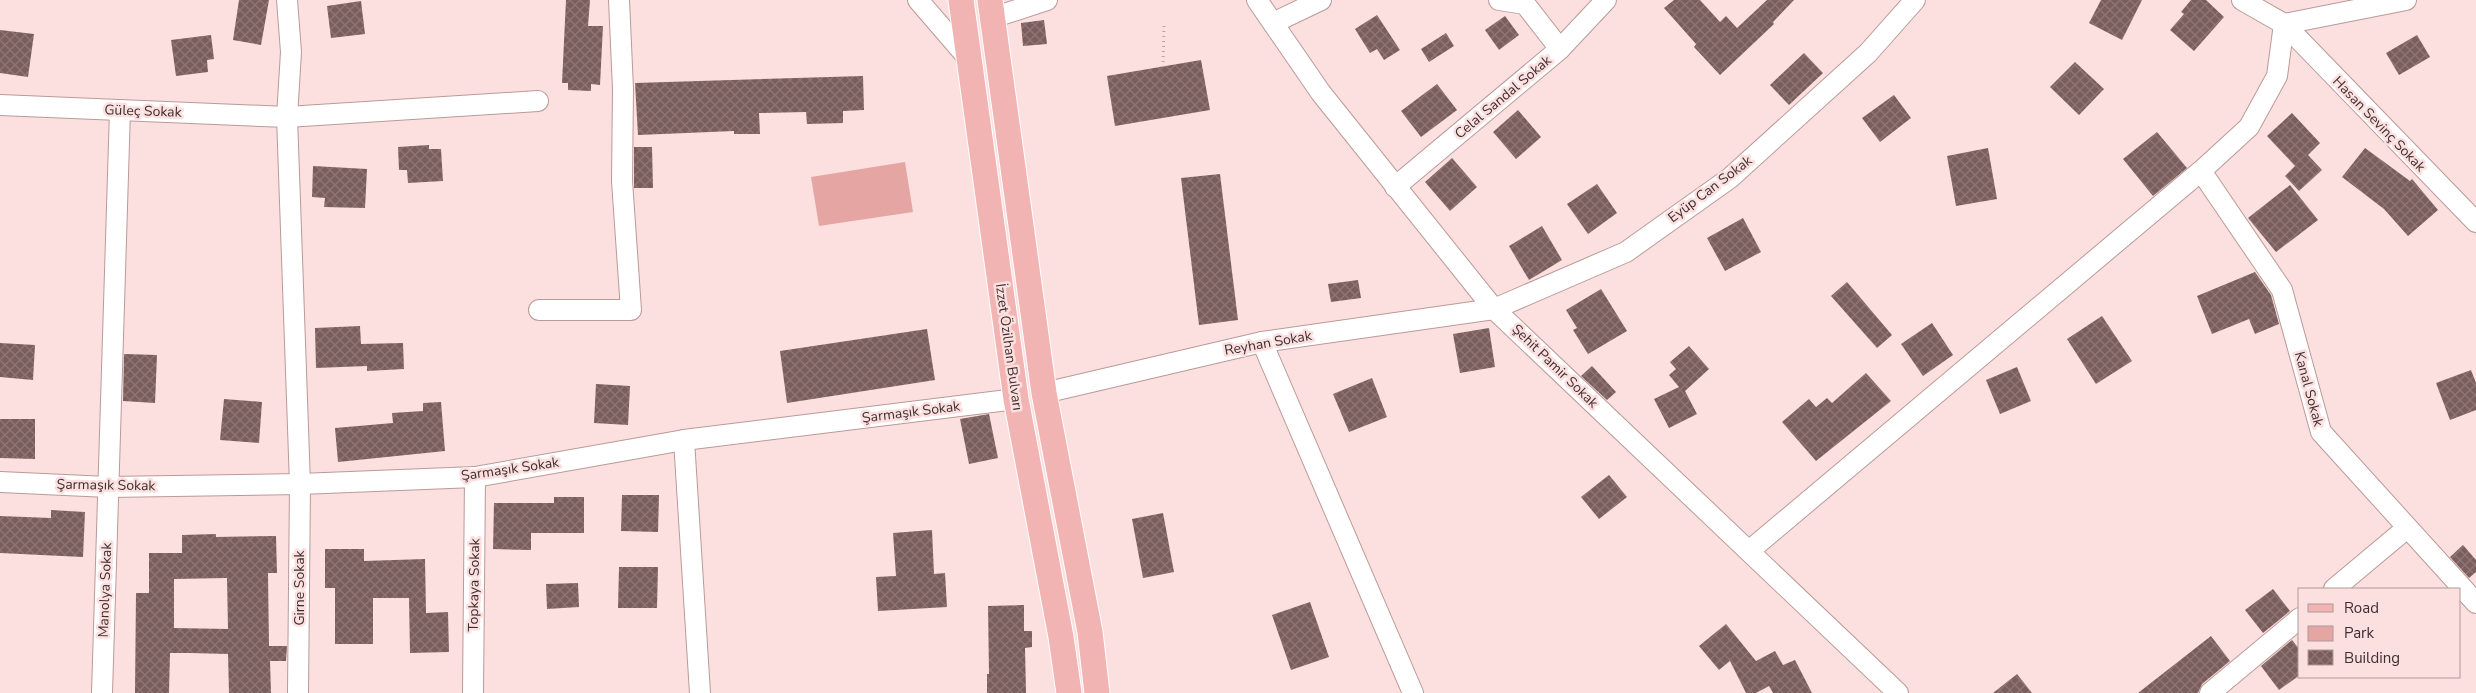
<svg xmlns="http://www.w3.org/2000/svg" width="2476" height="693" viewBox="0 0 2476 693" font-family="'Nunito Sans',sans-serif">
<style>
.green{fill:#e5a5a3}
.building{fill:url(#building-cross-hatch);fill-rule:evenodd}
.lines{fill:none;stroke-linecap:round;stroke-linejoin:round}
.minor-casing{stroke:#ba9a98;stroke-width:22}
.major-casing{stroke:#fff;stroke-width:27}
.path{stroke:#baa4a3;stroke-width:3;stroke-dasharray:1 4;stroke-linecap:butt}
.minor{stroke:#fff;stroke-width:20}
.major{stroke:#f2b3b3;stroke-width:25}
.labels{text-anchor:middle;dominant-baseline:central;stroke-width:5;stroke-linejoin:round;paint-order:stroke}
.street-label{font-size:14px;fill:#3c2f2e;stroke:#fce0df}
</style>
<defs>
<pattern id="building-cross-hatch" width="8" height="8" patternUnits="userSpaceOnUse" patternTransform="scale(1.25)"><rect width="8" height="8" fill="#7b5e5c"/><path d="M0 0l8 8M0 8l8-8" fill="none" stroke="#8d7775"/></pattern>
</defs>
<rect width="100%" height="100%" fill="#fce0df"/>
<!-- green -->
<polygon class="green" points="905,162 913,212 819,226 811,177"/>
<!-- building -->
<g class="building">
<polygon points="239,0 269,0 261,45 233,40"/>
<polygon points="566,0 590,0 588,26 603,26 600,85 591,84 591,91 568,90 568,83 562,83"/>
<polygon points="1674,0 1700,0 1720,22 1726,16 1737,28 1767,0 1794,0 1773,22 1774,24 1720,75 1694,47 1696,44 1664,8"/>
<polygon points="2101,0 2142,0 2122,40 2089,23"/>
<polygon points="2191,0 2206,0 2224,17 2194,51 2170,30 2184,14 2181,12"/>
<polygon points="361,1 365,34 331,38 327,6"/>
<polygon points="1377,15 1400,50 1384,60 1377,49 1370,53 1355,29"/>
<polygon points="1505,16 1519,35 1499,50 1485,30"/>
<polygon points="1044,20 1047,44 1023,46 1021,23"/>
<polygon points="0,30 34,34 28,77 0,73"/>
<polygon points="1446,33 1454,46 1429,62 1421,49"/>
<polygon points="211,35 214,59 207,60 208,72 176,76 171,40"/>
<polygon points="2417,35 2430,57 2399,75 2386,53"/>
<polygon points="1804,53 1823,73 1789,105 1770,85"/>
<polygon points="1201,60 1210,110 1115,126 1107,76"/>
<polygon points="2075,62 2104,89 2079,115 2050,87"/>
<polygon points="863,76 864,110 843,111 843,123 807,124 806,112 759,113 760,134 734,134 734,131 638,135 635,83"/>
<polygon points="1437,84 1457,110 1421,137 1401,111"/>
<polygon points="1894,95 1911,118 1880,142 1862,118"/>
<polygon points="1518,110 1541,137 1516,159 1493,132"/>
<polygon points="2292,113 2320,143 2308,155 2322,170 2299,191 2285,176 2295,166 2267,136"/>
<polygon points="2157,132 2187,168 2153,196 2123,159"/>
<polygon points="429,145 429,149 441,149 443,181 408,183 407,170 399,170 398,147"/>
<polygon points="634,147 652,147 653,188 634,188"/>
<polygon points="1988,148 1997,199 1956,206 1947,156"/>
<polygon points="2365,148 2410,181 2412,179 2438,210 2408,236 2384,209 2342,177"/>
<polygon points="1452,158 1477,187 1450,211 1425,182"/>
<polygon points="313,166 367,169 365,208 324,207 325,198 312,197"/>
<polygon points="1220,174 1238,320 1199,325 1181,178"/>
<polygon points="1597,184 1617,213 1588,234 1567,204"/>
<polygon points="2290,185 2318,220 2276,252 2248,218"/>
<polygon points="1743,218 1761,252 1725,271 1707,238"/>
<polygon points="1542,226 1562,260 1529,280 1509,246"/>
<polygon points="2255,272 2271,295 2279,324 2255,334 2249,319 2212,334 2197,296"/>
<polygon points="1358,280 1361,298 1331,302 1328,284"/>
<polygon points="1847,282 1892,335 1877,348 1831,296"/>
<polygon points="1601,289 1627,331 1588,354 1573,330 1577,328 1566,310"/>
<polygon points="2102,316 2132,361 2096,384 2067,339"/>
<polygon points="1932,323 1953,355 1923,376 1901,344"/>
<polygon points="360,326 361,344 403,343 404,369 367,371 367,366 316,368 315,328"/>
<polygon points="1489,328 1495,367 1460,373 1453,334"/>
<polygon points="927,329 935,380 787,403 780,351"/>
<polygon points="0,343 35,345 33,380 0,377"/>
<polygon points="1689,346 1709,369 1685,391 1697,414 1669,428 1654,399 1679,387 1669,375 1676,369 1670,362"/>
<polygon points="124,354 157,355 155,403 123,401"/>
<polygon points="1592,366 1616,392 1607,400 1581,376"/>
<polygon points="2017,367 2031,401 2000,414 1986,380"/>
<polygon points="2471,370 2476,383 2476,410 2450,420 2436,383"/>
<polygon points="1866,373 1891,401 1816,461 1782,422 1809,399 1816,407 1827,398 1832,403"/>
<polygon points="1372,378 1387,417 1349,432 1333,394"/>
<polygon points="596,384 630,386 628,425 594,423"/>
<polygon points="224,399 262,402 259,443 220,440"/>
<polygon points="441,402 445,451 338,462 335,428 393,423 392,413 423,411 423,403"/>
<polygon points="989,414 998,458 969,464 960,419"/>
<polygon points="0,419 35,419 35,459 0,458"/>
<polygon points="1609,475 1627,497 1599,519 1581,497"/>
<polygon points="622,495 659,495 658,532 621,531"/>
<polygon points="554,497 584,497 584,533 531,533 531,550 493,549 494,503 554,503"/>
<polygon points="51,510 85,512 83,557 0,553 0,516 51,518"/>
<polygon points="1163,513 1174,572 1143,578 1132,519"/>
<polygon points="932,530 934,574 945,573 947,607 878,611 876,577 896,576 893,533"/>
<path d="M216,534V537L276,536L277,573H268L269,646H287L286,661H270L271,693H229L228,654L190,653H170L169,693H135L136,593H149V553H182V535ZM227,578L228,629L174,628V579Z"/>
<polygon points="2463,545 2476,560 2476,572 2469,578 2450,557"/>
<polygon points="325,549 364,549 364,561 425,559 426,613 448,612 449,652 410,653 409,598 373,598 373,644 335,644 335,588 325,588"/>
<polygon points="619,567 658,567 657,608 618,608"/>
<polygon points="578,583 579,607 547,609 546,584"/>
<polygon points="2273,589 2290,611 2263,633 2245,610"/>
<polygon points="1310,602 1329,657 1291,670 1272,615"/>
<polygon points="1024,605 1024,631 1032,631 1032,647 1025,648 1026,693 987,693 987,674 989,674 988,606"/>
<polygon points="1726,624 1756,661 1775,651 1783,665 1795,660 1812,693 1773,693 1769,686 1756,693 1746,693 1730,661 1719,670 1699,646"/>
<polygon points="2211,636 2230,661 2202,684 2198,693 2138,693"/>
<polygon points="2292,640 2300,650 2300,675 2279,690 2261,666"/>
<polygon points="2017,674 2032,693 1993,693"/>
</g>
<g class="lines">
<!-- minor casing -->
<g class="minor-casing">
<g id="minor">
<polyline points="287,0 291,52 287,117 300,484 298,693"/>
<polyline points="918,0 968,58"/>
<polyline points="1257,0 1321,93 1494,309 1898,693"/>
<polyline points="1499,0 1525,4 1560,49"/>
<polyline points="2242,0 2284,24 2476,222"/>
<polyline points="992,18 1047,0"/>
<polyline points="1273,23 1321,0"/>
<polyline points="2284,24 2406,0"/>
<polyline points="0,105 287,117 538,101"/>
<polyline points="2201,171 2282,290 2321,432 2476,603"/>
<polyline points="1395,187 1560,49 1606,0"/>
<polyline points="539,310 631,310 622,181 623,89 619,0"/>
<polyline points="1262,342 1413,693"/>
<polyline points="1044,393 1262,342 1494,309 1626,252 1730,178 1868,53 1915,0"/>
<polyline points="684,440 700,693"/>
<polyline points="0,482 108,487 300,484 475,477 684,440 1016,399"/>
<polyline points="1749,551 2201,171 2249,127 2277,76 2284,24"/>
<polyline points="2334,589 2407,528"/>
<polyline points="102,693 120,110"/>
<polyline points="473,693 475,477"/>
<polyline points="2210,693 2300,618"/>
</g>
</g>
<!-- major casing -->
<g class="major-casing">
<g id="major">
<polyline points="961,0 1016,399 1061,637 1069,693"/>
<polyline points="990,0 1044,393 1090,632 1097,693"/>
</g>
</g>
<!-- path -->
<polyline class="path" points="1163,67 1164,26"/>
<!-- minor -->
<use href="#minor" class="minor"/>
<!-- major -->
<use href="#major" class="major"/>
</g>
<g class="labels">
<!-- street labels -->
<g class="street-label">
<text transform="translate(1503 97) rotate(-40)">Celal Sandal Sokak</text>
<text transform="translate(143 111) rotate(2)">Güleç Sokak</text>
<text transform="translate(2379 124) rotate(46)">Hasan Sevinç Sokak</text>
<text transform="translate(1710 189) rotate(-37)">Eyüp Can Sokak</text>
<text transform="translate(1268 343) rotate(-10)">Reyhan Sokak</text>
<text transform="translate(1009 347) rotate(82)">İzzet Özilhan Bulvarı</text>
<text transform="translate(1555 366) rotate(44)">Şehit Pamir Sokak</text>
<text transform="translate(2309 389) rotate(75)">Kanal Sokak</text>
<text transform="translate(911 412) rotate(-7)">Şarmaşık Sokak</text>
<text transform="translate(510 469) rotate(-8)">Şarmaşık Sokak</text>
<text transform="translate(106 485) rotate(1)">Şarmaşık Sokak</text>
<text transform="translate(474 585) rotate(-89)">Topkaya Sokak</text>
<text transform="translate(299 588) rotate(-90)">Girne Sokak</text>
<text transform="translate(105 590) rotate(-88)">Manolya Sokak</text>
</g>
</g>
<!-- legend -->
<rect x="2298" y="588" width="162" height="90" fill="#fce0df" stroke="#af9998"/>
<rect x="2308" y="604" width="25" height="8" fill="#f2b3b3" stroke="#af9998"/>
<text x="2344" y="613" font-size="15" fill="#3c2f2e">Road</text>
<rect x="2308" y="626" width="25" height="15" fill="#e5a5a3" stroke="#af9998"/>
<text x="2344" y="638" font-size="15" fill="#3c2f2e">Park</text>
<rect x="2308" y="650" width="25" height="15" fill="url(#building-cross-hatch)" stroke="#af9998"/>
<text x="2344" y="663" font-size="15" fill="#3c2f2e">Building</text>
</svg>
